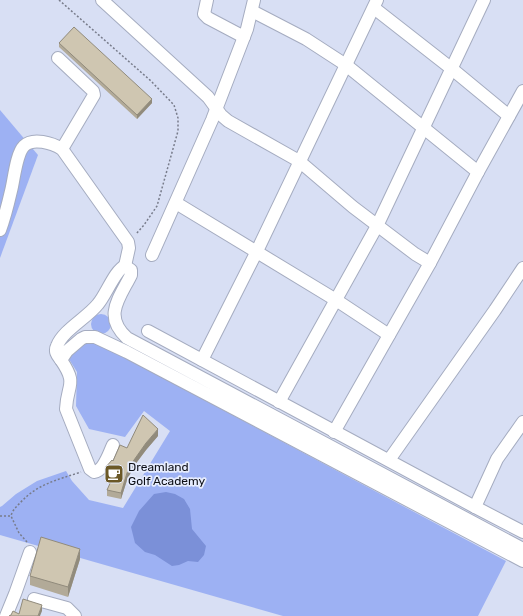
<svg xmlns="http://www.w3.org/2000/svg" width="523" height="616" viewBox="0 0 523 616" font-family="Rubik,sans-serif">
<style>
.green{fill:#9db1f3}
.water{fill:#7b90d8}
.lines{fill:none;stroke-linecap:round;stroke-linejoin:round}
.minor-casing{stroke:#a5acc0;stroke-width:14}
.path{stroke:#787c8b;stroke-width:1.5;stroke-dasharray:2 2;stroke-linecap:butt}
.minor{stroke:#fff;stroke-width:12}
.wall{fill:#b2aa98}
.shaded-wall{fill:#918b7c}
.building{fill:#cfc6b1;stroke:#918b7c}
.labels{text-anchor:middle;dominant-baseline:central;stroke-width:3.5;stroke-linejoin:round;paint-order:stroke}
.poi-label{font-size:12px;fill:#0d0f16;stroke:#e6ecfd;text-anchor:start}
</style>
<rect width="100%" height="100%" fill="#d8dff4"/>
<!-- green -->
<g class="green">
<polygon points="0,110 38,155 0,258"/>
<circle cx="101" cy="324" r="10"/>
<polygon points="86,340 107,348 506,561 478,616 283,616 0,535 0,507 2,506 16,494 37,481 66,471 72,481 89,500 123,508 170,431 144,411 125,437 89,429 76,406 77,372 67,356"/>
</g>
<!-- water -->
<polygon class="water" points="166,492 175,494 184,499 190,509 192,529 206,546 204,555 198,562 188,561 179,565 172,566 155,555 145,552 135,543 131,527 139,511 154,494"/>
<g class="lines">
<!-- minor casing -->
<g class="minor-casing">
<g id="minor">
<polyline points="102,0 208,97 221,115 228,121 299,161 353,207 415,254 430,263"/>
<polyline points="207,0 204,14 208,18 244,37"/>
<polyline points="374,8 452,69 509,116"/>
<polyline points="252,11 306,39 346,65 478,172"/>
<polyline points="58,58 93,91 94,95 62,149"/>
<polyline points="176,203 336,300 389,335"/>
<path d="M0,230C5,217 8,204 11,191C14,180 16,154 24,146C33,137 52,143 62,149L128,242L129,248L125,266"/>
<polyline points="152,255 212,120 247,29 254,0"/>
<polyline points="148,331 475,507 523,532"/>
<path d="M61,360C78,385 67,384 66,409L90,469L94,472C104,471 109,453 113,445"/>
<polyline points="202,360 257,251 377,0"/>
<polyline points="279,402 377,226 484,0"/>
<polyline points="334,432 430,263 478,172 523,91"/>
<polyline points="389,460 495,310 523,268"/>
<polyline points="475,507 497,459 523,422"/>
<path d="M523,549L127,338C103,316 119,299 131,275V270L125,266C115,270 106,295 98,304C87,318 63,330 57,346C54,352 58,356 61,360L67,351L81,339L85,337H95L127,352L523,561"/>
<polyline points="34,599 67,608 75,616"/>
<polyline points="6,616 15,594 30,552"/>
</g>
</g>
<!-- path -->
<g class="path">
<polyline points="59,0 151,81 174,105 178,118 178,131 157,206 144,225 136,234"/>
<polyline points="0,516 11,516"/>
<path d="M27,542L19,533L11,516C12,511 16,507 20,503C37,484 57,480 81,472"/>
</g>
<!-- minor -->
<use href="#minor" class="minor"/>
</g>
<!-- wall -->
<g class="wall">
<polygon points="59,43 152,103 137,119 59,47"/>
<polygon points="158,436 146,450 134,466 127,480 121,499 107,496 107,490 110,484 105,481 105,468 127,448"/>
<polygon points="80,559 68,597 30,585 30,576"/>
</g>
<!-- shaded-wall -->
<g class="shaded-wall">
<polygon points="152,99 152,103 137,119 137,115"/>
<polygon points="158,429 158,436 146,450 134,466 127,480 121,499 121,493 127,473 134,460 146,443"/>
<polygon points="80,549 80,559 68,597 68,587"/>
<polygon points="42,605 42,611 40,616 38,616"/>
</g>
<!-- building -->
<g class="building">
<polygon points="74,27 152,99 137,115 59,43"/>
<polygon points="143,415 158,429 146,443 134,460 127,473 121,493 107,490 112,479 105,475 108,470 105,468 112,460 113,461 120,445 127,448"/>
<polygon points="41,537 80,549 68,587 30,576"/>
<polygon points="23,599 42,605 38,616 9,616 11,615 13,611 19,614"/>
</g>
<!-- icons -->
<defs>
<g id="cafe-square" transform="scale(1)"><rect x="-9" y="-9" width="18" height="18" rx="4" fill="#6b5826" stroke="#e6ecfd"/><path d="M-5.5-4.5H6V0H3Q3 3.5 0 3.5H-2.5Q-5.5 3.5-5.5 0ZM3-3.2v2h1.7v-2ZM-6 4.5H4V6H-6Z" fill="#fff"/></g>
</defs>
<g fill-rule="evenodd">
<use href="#cafe-square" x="114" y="474"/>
</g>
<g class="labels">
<!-- poi labels -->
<g class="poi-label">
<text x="128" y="467">Dreamland<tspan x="128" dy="14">Golf Academy</tspan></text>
</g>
</g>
</svg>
